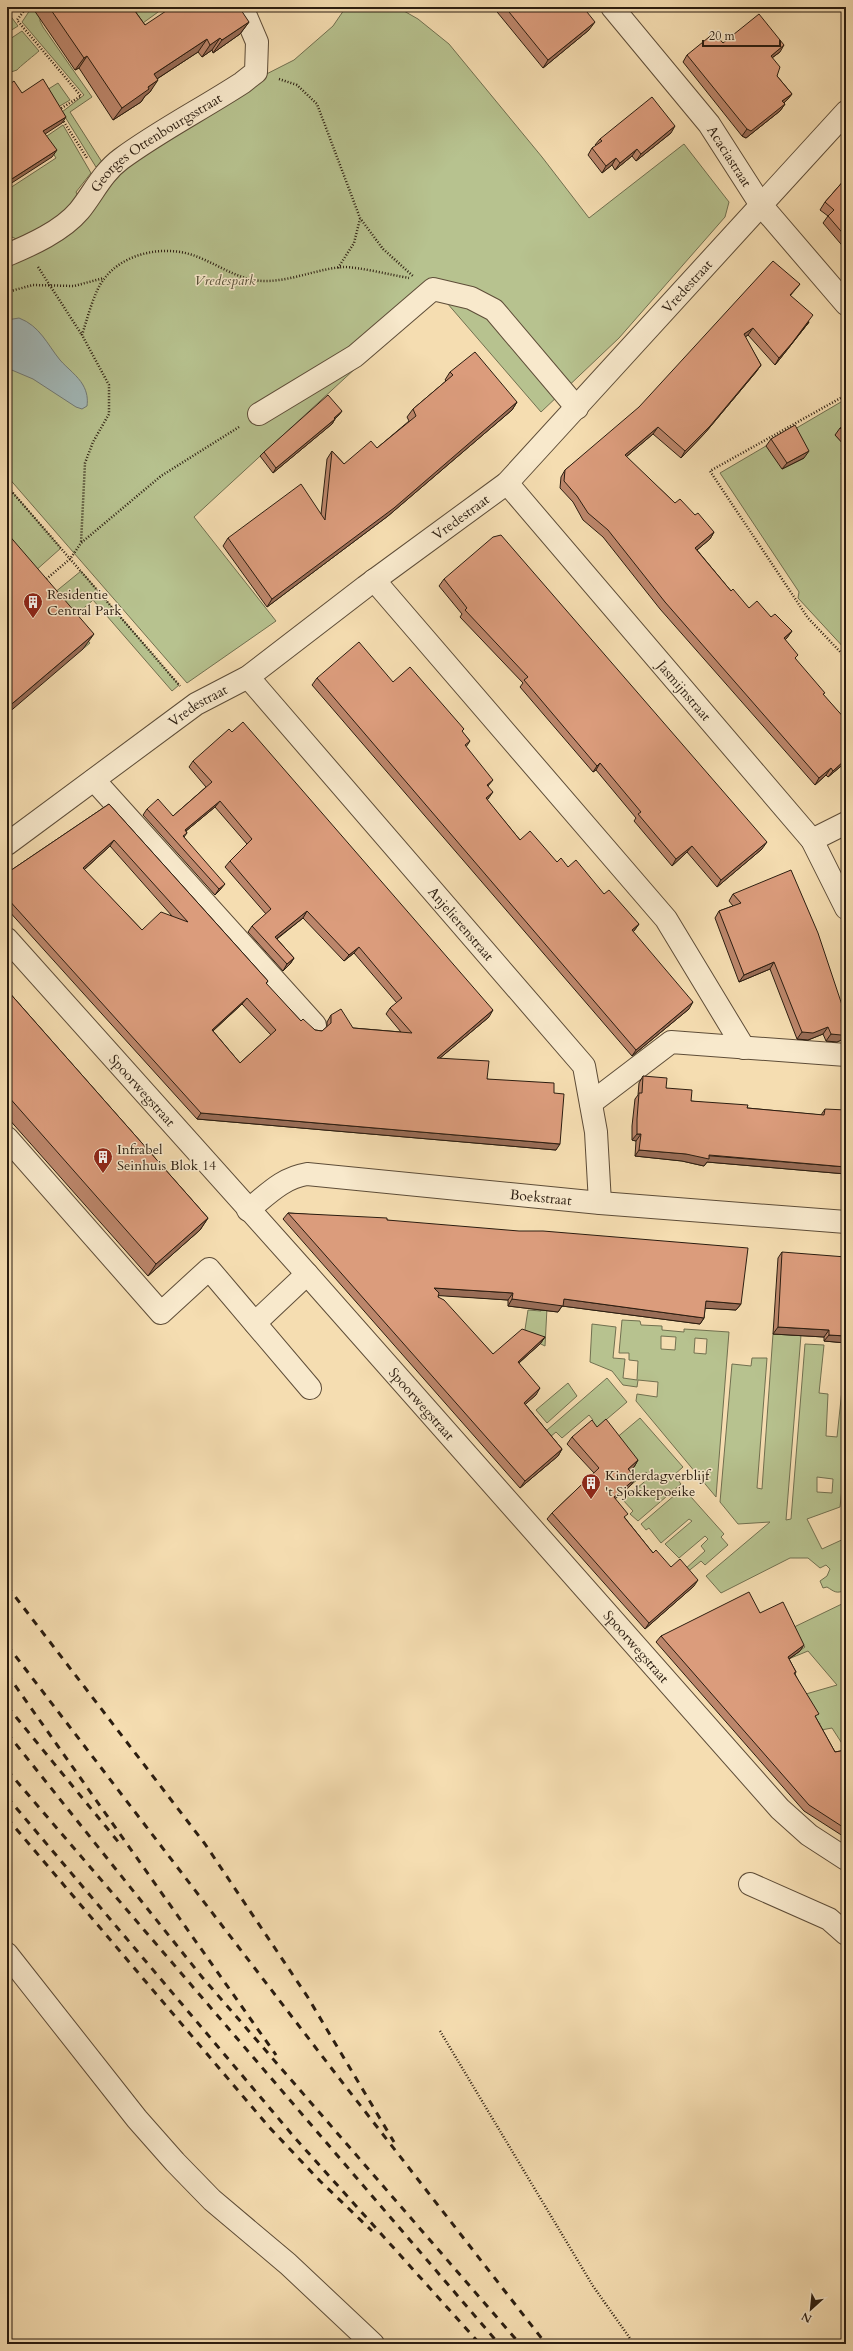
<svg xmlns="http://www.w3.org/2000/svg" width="853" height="2351" viewBox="0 0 853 2351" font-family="Cardo,serif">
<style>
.green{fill:#b7c28f;stroke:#717050;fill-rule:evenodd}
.water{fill:#a2b8b8;stroke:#727a75}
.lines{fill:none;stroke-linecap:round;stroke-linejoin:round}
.minor-casing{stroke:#5e4d38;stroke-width:24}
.path{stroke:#2b1d10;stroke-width:2.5;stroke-dasharray:1 2;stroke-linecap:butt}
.minor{stroke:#f8e9cc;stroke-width:22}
.rail{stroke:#2b1d10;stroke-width:3;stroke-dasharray:7 7;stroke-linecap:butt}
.wall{fill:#bc866b;stroke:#2b1d10;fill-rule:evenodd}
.shaded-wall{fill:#996d57;stroke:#2b1d10}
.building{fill:#db9c7c;stroke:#2b1d10;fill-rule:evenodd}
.labels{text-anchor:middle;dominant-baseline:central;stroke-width:3;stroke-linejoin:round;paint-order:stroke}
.street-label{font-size:14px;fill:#2b1d10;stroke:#f8e9cc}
.park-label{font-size:14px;font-style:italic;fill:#554f36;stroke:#f8e9cc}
.poi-label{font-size:14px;fill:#2b1d10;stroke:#f8e9cc;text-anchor:start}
</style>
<rect width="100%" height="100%" fill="#f5ddb1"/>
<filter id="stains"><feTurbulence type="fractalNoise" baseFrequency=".005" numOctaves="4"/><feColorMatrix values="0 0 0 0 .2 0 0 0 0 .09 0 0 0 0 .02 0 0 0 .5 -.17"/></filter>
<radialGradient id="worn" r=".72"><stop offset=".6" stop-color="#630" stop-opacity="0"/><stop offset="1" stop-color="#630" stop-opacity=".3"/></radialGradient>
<!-- green -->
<g class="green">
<polygon points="32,7 39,7 40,21 43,27 92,97 70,112 102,162 96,167 62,112 84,95 22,22"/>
<polygon points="130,7 165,7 125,36"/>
<polygon points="346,7 397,7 418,19 449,44 542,157 589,218 684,144 729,202 725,217 619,338 541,412 447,303 436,300 420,309 194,517 276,621 187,683 7,476 7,263 122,163 241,87 294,60 333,26"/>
<polygon points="9,14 18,26 10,31 7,28"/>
<path d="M22,31L39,51C37,53 18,68 17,70L8,73L7,41Z"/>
<polygon points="58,83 70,100 53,110 31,100"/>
<polygon points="63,125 91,173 76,192 80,200 73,208 19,240 7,235 7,190 56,158 44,138"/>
<polygon points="846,399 846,426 835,435 846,447 846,460 841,464 846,470 846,650 798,598 799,592 720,473"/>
<polygon points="7,486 61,548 25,580 7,559"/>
<polygon points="81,571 179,685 172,691 93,600 70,620 90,643 84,648 43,602"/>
<polygon points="541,1308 547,1308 545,1346 524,1336 528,1310 541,1311"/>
<path d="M622,1320L640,1321L641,1325L662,1326V1330L684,1332V1329L729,1332L716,1497L636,1401L637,1394L657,1397L658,1382L638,1380L637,1387L623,1385L612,1371L590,1362L592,1324L616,1327L613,1358L625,1359L623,1378L637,1380L638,1361L629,1360V1353H619ZM661,1336L676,1337L675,1350L661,1349ZM695,1338L707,1339L706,1354L694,1353Z"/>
<path d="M773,1334L801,1335L786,1520L791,1519L805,1344L824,1345L819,1393L828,1394L826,1436L837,1437L846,1352L845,1478L842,1488L840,1507L807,1519L822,1549L846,1538V1554L843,1556V1561L846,1563V1590C836,1594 835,1592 827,1587L823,1588L820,1581L827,1576L830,1569L826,1565L820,1568L808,1558H790L721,1593L706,1576L770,1522L738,1524L720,1502L732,1364L751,1366L752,1358H767L757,1488L762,1489ZM817,1477L833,1479L832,1493L817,1492Z"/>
<polygon points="607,1378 627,1402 594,1430 589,1424 593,1420 589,1415 562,1438 556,1432 544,1442 539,1437"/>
<polygon points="568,1383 577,1396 547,1423 536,1410"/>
<polygon points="640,1418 683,1467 674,1475 681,1484 638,1521 630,1514 633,1511 623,1500 650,1477 646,1472 631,1485 602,1450"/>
<polygon points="683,1488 724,1534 721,1537 728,1545 705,1565 701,1561 686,1573 684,1570 705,1551 701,1546 708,1539 705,1536 679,1558 665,1544 692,1521 689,1519 661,1543 649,1528 646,1530 641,1524"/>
<polygon points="846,1602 846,1745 843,1745 832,1728 821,1730 818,1727 820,1723 816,1725 799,1696 837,1685 808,1651 786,1660 805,1647 790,1629"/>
</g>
<!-- water -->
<path class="water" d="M19,318C40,326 47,344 60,360C67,368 78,376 83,385C87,392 88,399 87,406L82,409L76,407L33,379L7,368V320Z"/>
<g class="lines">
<!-- minor casing -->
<g class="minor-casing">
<g id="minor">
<path id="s1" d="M612,7L709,124L761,205L846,304"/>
<path id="s2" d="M7,255C31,245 62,231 79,211C93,194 102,173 121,159C159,131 202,109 242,83L256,72L257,42L242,7"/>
<polyline points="259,414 355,356 433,289 471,298 494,310 577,408"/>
<path id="s3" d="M507,483L812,840L846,908"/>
<polyline points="374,580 666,919 744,1048"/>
<path id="s4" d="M248,677L584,1066L596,1132L600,1203"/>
<polyline points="94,780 315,1025"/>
<polyline points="812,840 846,823"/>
<path id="s5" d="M7,844L196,704L248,677L365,587L507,483L846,112"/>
<path id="s6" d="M7,939L307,1274L780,1809L809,1835L846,1859"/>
<polyline points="591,1103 671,1042 846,1055"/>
<polyline points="7,1138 161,1313 209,1269 310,1388"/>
<path id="s7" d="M248,1210C267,1195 282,1178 307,1174L600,1203L846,1222"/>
<polyline points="255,1323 307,1274"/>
<polyline points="750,1884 829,1919 846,1934"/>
<polyline points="7,1954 137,2119 175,2162 212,2200 288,2264 373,2344"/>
</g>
</g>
<!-- path -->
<g class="path">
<polyline points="27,7 17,20 81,96 60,109"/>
<polyline points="279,79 297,85 317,104 360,218 383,249 413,276"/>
<polyline points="62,119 87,158"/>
<polyline points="38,267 82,335"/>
<polyline points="338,268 354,243 360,219"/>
<polyline points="7,292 33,285 74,286 104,278"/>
<polyline points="846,395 710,471 808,618 846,658"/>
<path d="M239,427L161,476L81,543L85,463L93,442L109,414V385L82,335C87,320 94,291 104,279C124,252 167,244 198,257C221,266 240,281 265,281C292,281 317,269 343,267C360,267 391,275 409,278"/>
<polyline points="7,486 180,686"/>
<polyline points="44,581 70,559 81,543"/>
<polyline points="440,2031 593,2286 634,2344"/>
</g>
<!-- minor -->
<use href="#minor" class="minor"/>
<!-- rail -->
<g class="rail">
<polyline points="7,1586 205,1844 307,1996 394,2142"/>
<polyline points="7,1645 332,2069 546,2344"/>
<polyline points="7,1674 276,2055"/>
<polyline points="7,1706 120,1844"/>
<polyline points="7,1733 202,1977 520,2344"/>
<polyline points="7,1770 499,2344"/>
<polyline points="7,1797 295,2138 480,2344"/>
<polyline points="7,1818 269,2127 320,2181 372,2231"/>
</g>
</g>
<!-- wall -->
<g class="wall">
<polygon points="7,7 17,7 9,14 7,12"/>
<polygon points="35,7 132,7 145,25 249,22 240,34 213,53 212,50 202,57 198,52 157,79 150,92 145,96 141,102 113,120 79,68 75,70 34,10"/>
<polygon points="493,7 583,7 589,30 543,68"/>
<polygon points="723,43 780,52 772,58 777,76 792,94 787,100 784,103 785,104 780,111 746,138 742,136 683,62 687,55"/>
<polygon points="671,133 636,161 632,156 615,170 612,165 602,173 588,155 592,148 596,146 595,145 600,139"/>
<polygon points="846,178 846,250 823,223 828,216 820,210 825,202"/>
<polygon points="800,284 790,296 809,322 787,350 775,365 748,335 745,337 761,365 756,372 705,433 681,458 653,434 626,457 675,503 695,515 714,532 710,539 697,550 731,591 749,608 771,617 792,631 785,640 795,659 823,695 846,720 846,762 828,777 826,775 815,785 660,609 603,537 583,520 573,502 560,488 561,477 565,470"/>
<polygon points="450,372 517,402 512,410 388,516 267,607 223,546 228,538 321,514 327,459 332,451 344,464 377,448 409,421 407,417 413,409 446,381 445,380"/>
<polygon points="342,411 338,416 335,419 332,424 273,473 260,456 264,452"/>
<polygon points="846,423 846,447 835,435 840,428"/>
<polygon points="771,439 804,458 782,469 766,446"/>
<polygon points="846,457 846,469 841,464"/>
<polygon points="444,579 762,849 717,887 687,852 672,866 634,821 636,818 596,770 593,772 520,687 523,683 460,617 462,614 439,586"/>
<polygon points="317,678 393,682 462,732 470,741 466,747 488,786 488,799 487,800 520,840 557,862 568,867 604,894 639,924 633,932 689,1009 632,1056 312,685"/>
<path d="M193,761L489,1017L440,1058L487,1079L554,1093L556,1150L197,1119L7,909V873L109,804L268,981L266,984L301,1021L315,1030L322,1031L327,1027V1022L331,1015L353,1028L401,1032L386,1014L390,1008L397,1003L354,953L344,961L303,918L277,939L294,958L290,964L283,971L248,932L252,926L266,914L225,867L230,861L247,844L215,807L186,831L187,833L184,837L220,890L215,895L143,815L147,809L173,816L206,787L189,767ZM110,846L172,916L142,930L84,870ZM242,1004L271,1035L240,1063L213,1031Z"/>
<polygon points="733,894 843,1008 846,1015 846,1038 837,1042 826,1041 823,1034 808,1040 797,1039 770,969 739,982 715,918 719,911 733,906 729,901"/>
<polygon points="7,990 208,1218 200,1230 148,1276 7,1117"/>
<polygon points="643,1076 691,1101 747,1108 821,1115 825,1109 846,1174 707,1162 704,1166 682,1161 635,1156 636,1141 632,1140 632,1126 635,1099 638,1095 639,1083"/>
<polygon points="288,1213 387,1220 741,1304 736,1310 705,1308 704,1318 700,1324 562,1306 558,1312 508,1306 508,1300 438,1295 438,1297 493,1354 545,1337 540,1344 519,1363 536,1395 525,1404 562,1449 558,1456 520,1488 283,1219"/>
<polygon points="782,1252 846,1343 824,1341 824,1337 773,1334 778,1258"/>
<polygon points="597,1427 638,1460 634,1467 629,1471 636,1478 631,1485 615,1499 625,1518 653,1553 671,1567 694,1586 645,1629 547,1519 552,1513 594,1473 567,1444 572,1437"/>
<polygon points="760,1613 800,1651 789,1659 796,1672 795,1674 816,1718 835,1752 846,1750 846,1838 804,1811 656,1642 661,1636"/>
</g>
<!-- shaded-wall -->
<g class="shaded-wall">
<polygon points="16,7 17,7 9,14 11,11"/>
<polygon points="249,22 240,34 213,53 222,40"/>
<polygon points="595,22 589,30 543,68 548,60"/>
<polygon points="220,38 212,50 202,57 210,45"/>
<polygon points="207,39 198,52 146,86 154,74"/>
<polygon points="784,45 780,52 766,62 771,56"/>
<polygon points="87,56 79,68 75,70 84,58"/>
<polygon points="158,80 150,92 145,96 141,102 113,120 122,108 148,87"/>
<polygon points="792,94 787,100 778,108 782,101"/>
<polygon points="785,104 780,111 746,138 742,136 747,129"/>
<polygon points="66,117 62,123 39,138 43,131"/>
<polygon points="675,126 671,133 636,161 641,154"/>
<polygon points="637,149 632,156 615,170 620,163"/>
<polygon points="57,150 52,157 7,186 7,182"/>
<polygon points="616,158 612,165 602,173 606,166"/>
<polygon points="809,322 787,350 775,365 779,358"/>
<polygon points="753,328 748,335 739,341 744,334"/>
<polygon points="761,365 756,372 705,433 681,458 685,451"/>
<polygon points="517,402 512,410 388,516 267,607 272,599"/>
<polygon points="342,411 338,416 331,422 334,418"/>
<polygon points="335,419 332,424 273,473 276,468"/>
<polygon points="658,427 653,434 620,462 625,455"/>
<polygon points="809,451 804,458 782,469 787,463"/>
<polygon points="714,532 710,539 691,555 695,548"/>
<polygon points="792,631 787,638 779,645 784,638"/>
<polygon points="94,634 83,649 7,714 7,708"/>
<polygon points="846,759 846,762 828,777 833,771"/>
<polygon points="600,763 596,770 593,772 597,766"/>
<polygon points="831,768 826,775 815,785 819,778"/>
<polygon points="493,780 488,786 487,785"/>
<polygon points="493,792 488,799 481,805 486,798"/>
<polygon points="220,801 215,807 180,836 185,830"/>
<polygon points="114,840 110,846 78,875 83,868"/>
<polygon points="767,842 762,849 717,887 721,880"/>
<polygon points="692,846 687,852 672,866 676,859"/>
<polygon points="225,884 220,890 215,895 219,889"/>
<polygon points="307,911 303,918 271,943 275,937"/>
<polygon points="639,924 634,931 627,937 632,930"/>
<polygon points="359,947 354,953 344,961 349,955"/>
<polygon points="294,958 290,964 283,971 287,964"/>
<polygon points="774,962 770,969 739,982 744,975"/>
<polygon points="247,998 242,1004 207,1036 212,1030"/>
<polygon points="693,1002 689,1009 632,1056 636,1050"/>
<polygon points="493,1010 489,1017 433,1064 437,1058"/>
<polygon points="828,1027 823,1034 808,1040 797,1039 802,1032"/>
<polygon points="846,1033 846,1038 837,1042 826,1041 831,1034"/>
<polygon points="201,1113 560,1144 556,1150 197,1119"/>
<polygon points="637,1134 641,1134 636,1141 632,1140"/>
<polygon points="639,1150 846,1167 846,1174 707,1162 704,1166 682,1161 635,1156"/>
<polygon points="208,1218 200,1230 148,1276 156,1264"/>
<polygon points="434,1288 513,1293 508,1300 429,1295"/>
<polygon points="512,1299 564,1299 704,1318 700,1324 562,1306 558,1312 508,1306"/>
<polygon points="706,1301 741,1304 736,1310 701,1308"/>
<polygon points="778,1327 829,1330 824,1337 773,1334"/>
<polygon points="829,1335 846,1336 846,1343 824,1341"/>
<polygon points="545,1337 540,1344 513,1368 518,1362"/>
<polygon points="540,1388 536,1395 520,1409 524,1403"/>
<polygon points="562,1449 558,1456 520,1488 525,1481"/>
<polygon points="638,1460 634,1467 623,1476 628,1469"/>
<polygon points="636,1478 631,1485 609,1504 614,1497"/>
<polygon points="698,1580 694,1586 645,1629 649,1623"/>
<polygon points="804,1645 800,1651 783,1663 788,1657"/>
</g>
<!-- building -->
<g class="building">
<polygon points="8,7 16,7 11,11"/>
<polygon points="49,7 132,7 145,25 172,7 239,7 249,22 222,40 220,38 210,45 207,39 154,74 158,80 148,87 149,89 122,108 87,56 84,58"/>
<polygon points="505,7 583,7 595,22 548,60"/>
<polygon points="759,14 784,45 771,56 780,67 777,76 792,94 782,101 785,104 751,131 747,129 687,55 714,33 723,43"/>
<polygon points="43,79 66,117 43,131 57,150 7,182 7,86 14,81 22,93"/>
<polygon points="652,97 675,126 641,154 637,149 620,163 616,158 606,166 592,148 602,141 600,139"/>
<polygon points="846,178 846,237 828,216 834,210 825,202"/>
<polygon points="773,261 800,284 790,295 813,315 792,343 779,358 753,328 744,334 761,365 710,426 685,451 658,427 625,455 675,503 680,499 695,515 698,513 714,532 695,548 731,591 733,589 749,608 757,601 771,617 775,614 792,631 784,638 798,655 795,658 825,693 823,694 846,720 846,759 833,771 831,768 819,778 665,602 608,530 588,513 577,496 564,481 565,470 639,407"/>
<polygon points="475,352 517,402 394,508 272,599 228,538 301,484 325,520 332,451 344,464 371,441 377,448 416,416 413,409 453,375 450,372"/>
<polygon points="328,395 342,411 334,418 335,419 276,468 264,452"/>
<polygon points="846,423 846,434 840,428"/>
<polygon points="795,425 809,451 787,463 771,439"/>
<polygon points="7,533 94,634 7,708"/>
<polygon points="501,535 767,842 721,880 692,846 676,859 638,814 641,812 600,763 597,766 524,680 528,677 465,610 467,608 444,579 493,537"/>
<polygon points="359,642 393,682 410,667 464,729 462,731 470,741 465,745 493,780 487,785 493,792 486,798 520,840 530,831 557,862 561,858 568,867 576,860 604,894 609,890 639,924 632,930 693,1002 636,1050 317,678"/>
<path d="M243,722L493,1010L437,1058L489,1061L487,1079L554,1083V1093L564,1094L560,1144L201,1113L7,898V873L109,804L268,981L266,983L301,1021L303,1019L315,1030L322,1031L331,1023V1015L341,1009L353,1028L412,1033L390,1008L402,998L359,947L349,955L307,911L275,937L294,958L287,964L252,926L271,909L230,861L252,839L220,801L185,830L187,833L183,836L225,884L219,889L147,809L158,799L173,816L212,782L193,761L229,729L232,732ZM114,840L188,922L161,912L142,930L83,868ZM247,998L276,1030L240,1063L212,1030Z"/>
<polygon points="791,870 818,933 843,1008 846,1015 846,1033 841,1035 831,1034 828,1027 813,1033 802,1032 774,962 744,975 719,911 741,903 733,894"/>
<polygon points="7,990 208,1218 156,1264 7,1095"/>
<polygon points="643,1076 667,1078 666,1088 692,1090 691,1101 748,1105 747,1108 824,1115 825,1109 846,1110 846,1167 709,1155 709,1159 686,1154 639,1150 641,1134 637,1134 637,1119 639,1093 642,1093"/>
<polygon points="288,1213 387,1218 387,1220 519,1231 543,1231 748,1248 741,1304 706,1301 704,1318 564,1299 563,1306 512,1299 513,1293 434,1288 439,1293 438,1297 444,1300 493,1354 522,1329 545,1337 518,1362 540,1388 524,1403 562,1449 525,1481"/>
<polygon points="782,1252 846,1257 846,1336 829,1335 829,1330 778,1327"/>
<polygon points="606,1419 638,1460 628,1469 636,1478 614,1497 628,1514 624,1517 653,1553 656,1550 671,1567 680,1559 698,1580 649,1623 552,1513 599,1468 572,1437 592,1420 597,1427"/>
<polygon points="749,1592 760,1613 783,1602 804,1645 788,1657 796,1672 794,1673 819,1714 815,1716 835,1752 846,1750 846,1829 809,1805 661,1636"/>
</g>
<!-- icons -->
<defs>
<g id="building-pin" transform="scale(1)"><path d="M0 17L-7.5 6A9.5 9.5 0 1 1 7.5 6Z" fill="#8f2418" stroke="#f8e9cc"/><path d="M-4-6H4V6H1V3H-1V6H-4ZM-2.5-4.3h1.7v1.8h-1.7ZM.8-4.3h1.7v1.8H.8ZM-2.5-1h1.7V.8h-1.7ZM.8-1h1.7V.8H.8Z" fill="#fff"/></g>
</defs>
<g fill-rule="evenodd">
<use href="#building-pin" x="33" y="602"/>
<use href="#building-pin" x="103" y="1157"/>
<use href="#building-pin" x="591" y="1483"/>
</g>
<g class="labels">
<!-- street labels -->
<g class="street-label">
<text stroke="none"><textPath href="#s2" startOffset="190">Georges Ottenbourgsstraat</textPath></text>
<text stroke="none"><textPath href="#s1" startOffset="190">Acaciastraat</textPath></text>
<text stroke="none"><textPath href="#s5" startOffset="884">Vredestraat</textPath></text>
<text stroke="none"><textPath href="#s5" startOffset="560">Vredestraat</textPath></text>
<text stroke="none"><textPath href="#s3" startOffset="273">Jasmijnstraat</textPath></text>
<text stroke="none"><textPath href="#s5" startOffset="236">Vredestraat</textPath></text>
<text stroke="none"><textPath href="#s4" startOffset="326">Anjelierenstraat</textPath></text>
<text stroke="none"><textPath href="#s6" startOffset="203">Spoorwegstraat</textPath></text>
<text stroke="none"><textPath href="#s7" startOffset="305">Boekstraat</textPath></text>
<text stroke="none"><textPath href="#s6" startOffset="623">Spoorwegstraat</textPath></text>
<text stroke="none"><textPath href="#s6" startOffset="947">Spoorwegstraat</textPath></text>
</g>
<!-- park labels -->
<g class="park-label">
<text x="225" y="280">Vredespark</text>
</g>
<!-- poi labels -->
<g class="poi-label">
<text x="47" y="594">Residentie<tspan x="47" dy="16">Central Park</tspan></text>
<text x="117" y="1149">Infrabel<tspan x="117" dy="16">Seinhuis Blok 14</tspan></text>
<text x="605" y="1475">Kinderdagverblijf<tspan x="605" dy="16">'t Sjokkepoeike</tspan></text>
</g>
</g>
<!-- margin -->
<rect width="853" height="2351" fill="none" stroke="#f5ddb1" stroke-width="24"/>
<rect x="8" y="8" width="837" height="2335" fill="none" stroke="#2b1d10" stroke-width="2"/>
<rect x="12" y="12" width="829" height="2327" fill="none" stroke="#2b1d10"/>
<!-- north arrow -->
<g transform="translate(811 2309) rotate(207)" stroke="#f8e9cc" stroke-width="3" paint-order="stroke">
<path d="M0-3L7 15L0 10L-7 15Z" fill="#2b1d10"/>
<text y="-6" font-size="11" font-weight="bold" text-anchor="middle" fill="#2b1d10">N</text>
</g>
<!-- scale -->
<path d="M703 40v6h77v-6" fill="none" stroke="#2b1d10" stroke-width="2"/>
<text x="709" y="40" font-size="12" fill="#2b1d10" stroke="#f8e9cc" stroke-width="3" paint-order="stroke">20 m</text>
<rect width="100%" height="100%" filter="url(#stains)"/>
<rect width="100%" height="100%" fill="url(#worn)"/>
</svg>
